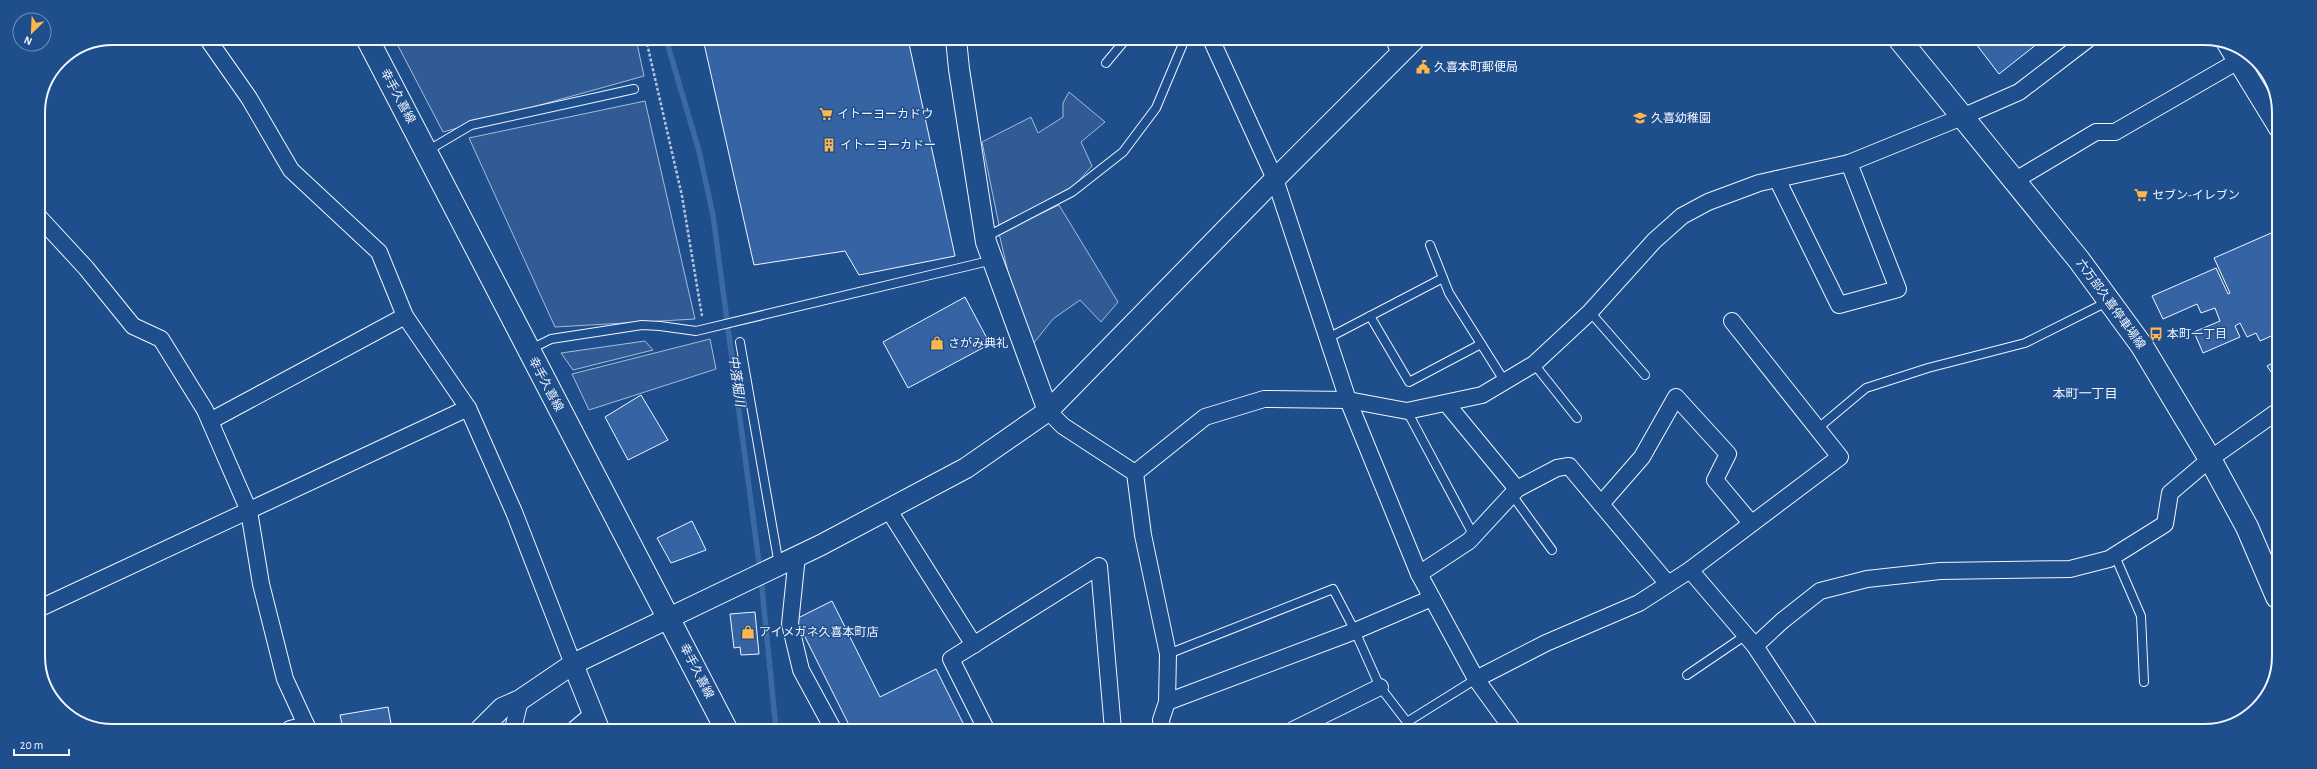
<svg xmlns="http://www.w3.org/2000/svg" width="2317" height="769" viewBox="0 0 2317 769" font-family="'Alegreya Sans','Noto Sans JP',sans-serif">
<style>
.parking{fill:#305b95;stroke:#a8bbd7}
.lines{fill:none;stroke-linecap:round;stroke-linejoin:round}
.stream{stroke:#3b69a3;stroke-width:5.5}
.building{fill:#3563a3;stroke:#f2f6ff}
.service-casing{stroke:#f2f6ff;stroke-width:10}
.minor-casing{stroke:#f2f6ff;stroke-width:18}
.tertiary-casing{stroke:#f2f6ff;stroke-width:22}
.secondary-casing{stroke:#f2f6ff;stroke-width:24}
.path{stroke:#b3c4dc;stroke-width:2.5;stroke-dasharray:3 2;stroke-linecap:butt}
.service{stroke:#1f4e8c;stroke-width:8}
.minor{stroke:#1f4e8c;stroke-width:16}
.tertiary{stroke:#1f4e8c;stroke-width:20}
.secondary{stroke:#1f4e8c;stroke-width:22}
.labels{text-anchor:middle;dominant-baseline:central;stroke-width:3;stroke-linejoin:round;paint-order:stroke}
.poi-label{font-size:12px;fill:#f2f6ff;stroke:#1f4e8c;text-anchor:start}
.street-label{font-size:12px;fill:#f2f6ff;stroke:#1f4e8c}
.water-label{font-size:13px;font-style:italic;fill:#f2f6ff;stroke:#1f4e8c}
.neighbourhood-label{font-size:13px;fill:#f2f6ff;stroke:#1f4e8c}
.rim{fill:none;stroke:#f2f6ff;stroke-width:2}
</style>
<rect width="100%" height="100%" fill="#1f4e8c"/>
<!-- parking -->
<g class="parking">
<polygon points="394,38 636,39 644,76 443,132"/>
<polygon points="1069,92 1105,122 1081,142 1092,166 1065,196 999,225 982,142 1031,117 1038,133 1063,117 1063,103"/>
<polygon points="645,101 695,319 555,327 469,138"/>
<polygon points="1059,205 1118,302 1101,322 1080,300 1053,319 1033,344 1014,298 999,233"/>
<polygon points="710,339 716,369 589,410 572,374"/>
<polygon points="645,341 653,350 573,370 561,353"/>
</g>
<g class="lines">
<!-- stream -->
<g class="stream">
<polyline points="666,39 699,151 713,215 760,570"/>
<polyline points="761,578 776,729"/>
</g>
</g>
<!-- building -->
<g class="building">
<polygon points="703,39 908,39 955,256 859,275 845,251 754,265"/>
<polygon points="1973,40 2042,40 1999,74"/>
<polygon points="2278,230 2278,333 2260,341 2256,333 2247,337 2240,323 2235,326 2240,337 2203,353 2194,332 2220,321 2215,308 2201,313 2197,304 2163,319 2152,296 2216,268 2228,294 2230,293 2214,258"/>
<polygon points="965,297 990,344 908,388 883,342"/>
<polygon points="2278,360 2278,382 2267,366"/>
<polygon points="641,395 668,440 628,460 605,417"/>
<polygon points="692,521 706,550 671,563 657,538"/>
<polygon points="832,601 880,697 936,669 966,729 851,729 796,619"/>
<polygon points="755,612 759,654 741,655 740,647 734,648 730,614"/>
<polygon points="388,707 392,729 343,729 340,715"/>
</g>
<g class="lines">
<!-- service casing -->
<g class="service-casing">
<g id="service">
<polyline points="1106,63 1126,39"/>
<polyline points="427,151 471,125 634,89"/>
<polyline points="986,237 1072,192 1123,152 1156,108 1185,39"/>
<polyline points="1430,245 1449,293 1505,382"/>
<polyline points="1590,312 1645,375"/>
<polyline points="1370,316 1409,382 1481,344"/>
<polyline points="1328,338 1443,278"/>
<polyline points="740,342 779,565"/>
<polyline points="529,350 551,339 642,325 660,326 696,331 993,260"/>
<polyline points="1534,364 1577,418"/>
<polyline points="1407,411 1474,536"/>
<polyline points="1817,429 1866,388 1928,368 2025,343 2109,301"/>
<polyline points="1512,495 1552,550"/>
<polyline points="2115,556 2141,616 2144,682"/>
<polyline points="1168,654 1333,589 1355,631 1380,687 1407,722 1476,679"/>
<polyline points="1687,675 1746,635"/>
</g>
</g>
<!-- minor casing -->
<g class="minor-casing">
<g id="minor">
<polyline points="207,38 249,98 291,170 379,252 405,316 468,408 514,512 573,664"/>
<polyline points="1211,39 1275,179 1348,400 1419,574 1476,679 1513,730"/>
<polyline points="1394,40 1400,53"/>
<polyline points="1777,179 1839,305 1898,289 1849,163"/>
<polyline points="2014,181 2096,132 2115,132 2238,61"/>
<polyline points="38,216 86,268 133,326 161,339 205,410 249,511 261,584 285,679 308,729"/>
<polyline points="1446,403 1517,489"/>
<polyline points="1048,411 1063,426 1135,473 1143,535 1168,654 1167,702 1161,720 1162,730"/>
<polyline points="210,421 405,316"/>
<polyline points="1135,473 1205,417 1264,399 1348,400 1407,411 1482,395 1534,364 1590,312 1654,241 1682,216 1708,202 1759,183 1849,163 1962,117 2019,92 2087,40"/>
<polyline points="1601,504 1642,457 1676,397 1728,454 1715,480 1751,523"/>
<polyline points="888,509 974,645"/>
<polyline points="797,556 790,624 801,670 833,729"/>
<polyline points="1690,570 1755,646 1811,731"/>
<polyline points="1419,574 1469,541 1517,489 1557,468 1569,466 1668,584"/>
<polyline points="38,609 468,408"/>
<polyline points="1755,646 1782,621 1820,591 1867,579 1940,571 2070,569 2109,559 2165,524 2170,493 2210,459 2278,411"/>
<polyline points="1476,679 1546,643 1639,603 1690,570 1840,457 1732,321"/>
<polyline points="1167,702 1355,631 1432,598"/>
<polyline points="290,729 306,725"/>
<polyline points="513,729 520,700"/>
<polyline points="575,729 594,713"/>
<polyline points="986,729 951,659 1099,566 1113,730"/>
<polyline points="1293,730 1380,687"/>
</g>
</g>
<!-- tertiary casing -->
<g class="tertiary-casing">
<g id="tertiary">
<polyline points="956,39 959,69 986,242 1048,411"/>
<polyline points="2227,43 2279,128"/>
<polyline points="573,664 599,729"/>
<polyline points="481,729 502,708 520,700 573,664 821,545 966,468 1048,411 1275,179 1414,40"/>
</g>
</g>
<!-- secondary casing -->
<g class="secondary-casing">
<g id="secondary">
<polyline points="367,38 726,729"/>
<polyline points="1900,40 2079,260 2142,346 2210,459 2247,527 2277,597"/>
</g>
</g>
<!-- path -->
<polyline class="path" points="646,39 682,196 702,316"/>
<!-- service -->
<use href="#service" class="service"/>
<!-- minor -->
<use href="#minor" class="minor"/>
<!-- tertiary -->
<use href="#tertiary" class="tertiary"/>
<!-- secondary -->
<use href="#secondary" class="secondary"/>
</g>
<!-- icons -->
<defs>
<g id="civic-bare" transform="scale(1.08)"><path d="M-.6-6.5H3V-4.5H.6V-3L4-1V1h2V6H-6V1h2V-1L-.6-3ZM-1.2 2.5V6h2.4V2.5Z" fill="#ffb74d" stroke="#1f4e8c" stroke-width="2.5" paint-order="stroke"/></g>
<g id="supermarket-bare" transform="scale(1.08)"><path d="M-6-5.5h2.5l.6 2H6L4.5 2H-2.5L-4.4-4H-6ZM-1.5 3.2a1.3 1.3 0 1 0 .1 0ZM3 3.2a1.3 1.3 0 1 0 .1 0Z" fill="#ffb74d" stroke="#1f4e8c" stroke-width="2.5" paint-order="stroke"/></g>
<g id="school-bare" transform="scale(1.08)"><path d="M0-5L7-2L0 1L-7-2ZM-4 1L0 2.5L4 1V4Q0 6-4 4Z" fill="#ffb74d" stroke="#1f4e8c" stroke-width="2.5" paint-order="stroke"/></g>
<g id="building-bare" transform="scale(1.08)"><path d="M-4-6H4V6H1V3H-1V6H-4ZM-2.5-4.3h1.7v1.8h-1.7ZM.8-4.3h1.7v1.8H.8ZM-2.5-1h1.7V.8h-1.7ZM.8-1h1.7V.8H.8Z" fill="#ffb74d" stroke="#1f4e8c" stroke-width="2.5" paint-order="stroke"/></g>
<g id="bus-bare" transform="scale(1.08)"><path d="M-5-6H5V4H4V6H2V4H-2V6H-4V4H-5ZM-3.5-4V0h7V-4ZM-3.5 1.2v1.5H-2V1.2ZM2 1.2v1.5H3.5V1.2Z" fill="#ffb74d" stroke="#1f4e8c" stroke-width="2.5" paint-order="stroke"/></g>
<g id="shop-bare" transform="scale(1.08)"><path d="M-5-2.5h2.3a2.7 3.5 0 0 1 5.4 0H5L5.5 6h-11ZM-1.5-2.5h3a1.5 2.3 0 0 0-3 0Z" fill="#ffb74d" stroke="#1f4e8c" stroke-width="2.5" paint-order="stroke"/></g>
</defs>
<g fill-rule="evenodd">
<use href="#civic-bare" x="1423" y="67"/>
<use href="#supermarket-bare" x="826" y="114"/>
<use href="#school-bare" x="1640" y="118"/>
<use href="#building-bare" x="829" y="145"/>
<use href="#supermarket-bare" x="2141" y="195"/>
<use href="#bus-bare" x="2156" y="334"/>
<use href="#shop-bare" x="937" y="343"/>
<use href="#shop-bare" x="748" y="632"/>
</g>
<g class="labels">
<!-- poi labels -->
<g class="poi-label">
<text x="1434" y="67">久喜本町郵便局</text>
<text x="837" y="114">イトーヨーカドウ</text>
<text x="1651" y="118">久喜幼稚園</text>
<text x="840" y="145">イトーヨーカドー</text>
<text x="2152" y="195">セブン-イレブン</text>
<text x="2167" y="334">本町一丁目</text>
<text x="948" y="343">さがみ典礼</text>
<text x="759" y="632">アイメガネ久喜本町店</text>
</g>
<!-- street labels -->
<g class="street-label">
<text transform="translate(398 96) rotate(62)">幸手久喜線</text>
<text transform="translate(2111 304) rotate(54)">六万部久喜停車場線</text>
<text transform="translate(546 384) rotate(62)">幸手久喜線</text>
<text transform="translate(697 671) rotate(63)">幸手久喜線</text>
</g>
<!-- water labels -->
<g class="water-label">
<text transform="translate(736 381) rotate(82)">中落堀川</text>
</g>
<!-- neighbourhood labels -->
<g class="neighbourhood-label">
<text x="2085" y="394">本町一丁目</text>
</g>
</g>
<!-- crop -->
<path d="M0 0H2317V769H0ZM113 45H2204A68 68 0 0 1 2272 113V656A68 68 0 0 1 2204 724H113A68 68 0 0 1 45 656V113A68 68 0 0 1 113 45Z" fill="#1f4e8c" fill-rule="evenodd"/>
<path class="rim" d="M113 45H2204A68 68 0 0 1 2272 113V656A68 68 0 0 1 2204 724H113A68 68 0 0 1 45 656V113A68 68 0 0 1 113 45Z"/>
<!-- north arrow -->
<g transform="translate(32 32) rotate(204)"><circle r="19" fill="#1f4e8c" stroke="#7391ba"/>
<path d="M0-3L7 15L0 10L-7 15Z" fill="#ffb74d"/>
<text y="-6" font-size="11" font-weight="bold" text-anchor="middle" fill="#f2f6ff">N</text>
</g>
<!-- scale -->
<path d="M14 749v6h55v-6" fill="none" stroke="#f2f6ff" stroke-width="2"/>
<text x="20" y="749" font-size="12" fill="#f2f6ff" stroke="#1f4e8c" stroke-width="3" paint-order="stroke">20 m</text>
</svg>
